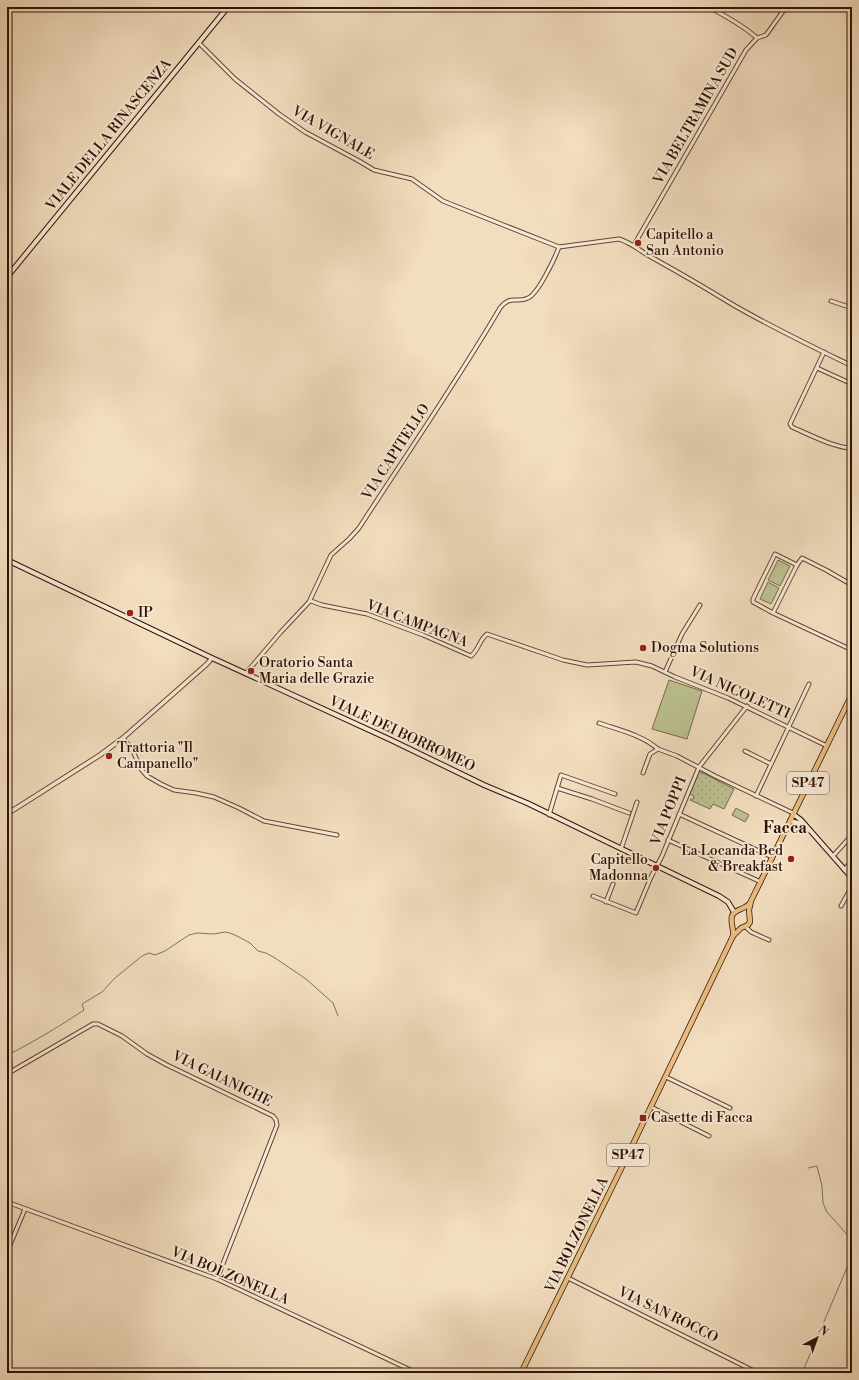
<svg xmlns="http://www.w3.org/2000/svg" width="859" height="1380" viewBox="0 0 859 1380" font-family="'Libre Bodoni',serif">
<style>
.grass{fill:url(#grass-dots);stroke:#756a4c}
.green{fill:#bbc191;stroke:#756a4c}
.lines{fill:none;stroke-linecap:round;stroke-linejoin:round}
.stream{stroke:#70786e;stroke-width:1}
.minor-casing{stroke:#604535;stroke-width:5}
.tertiary-casing{stroke:#604535;stroke-width:5.5}
.secondary-casing{stroke:#2f1207;stroke-width:6}
.primary-casing{stroke:#2f1207;stroke-width:6}
.minor{stroke:#f7e9d5;stroke-width:3}
.tertiary{stroke:#f7e9d5;stroke-width:3.5}
.secondary{stroke:#f7e9d5;stroke-width:4}
.primary{stroke:#e9be7f;stroke-width:4.5}
.poi-dot{fill:#8f2418;stroke:#f7e9d5;stroke-width:1.5}
.labels{text-anchor:middle;dominant-baseline:central;stroke-width:3.5;stroke-linejoin:round;paint-order:stroke}
.shield{fill:#f7e9d5;stroke:#6b5245;stroke-width:1}
.shield-label{font-size:13px;font-weight:bold;fill:#2f1207}
.street-label{font-size:14px;fill:#2f1207;stroke:#f7e9d5}
.poi-label{font-size:14px;fill:#2f1207;stroke:#f7e9d5;text-anchor:start}
.quarter-label{font-size:16px;font-weight:bold;fill:#2f1207;stroke:#f7e9d5}
</style>
<defs>
<pattern id="grass-dots" width="8" height="8" patternUnits="userSpaceOnUse"><rect width="8" height="8" fill="#bbc191"/><path d="M2 2h.1M6 6h.1" fill="none" stroke="#a1a57c" stroke-width="1.8" stroke-linecap="round"/></pattern>
</defs>
<rect width="100%" height="100%" fill="#f2ddbe"/>
<filter id="stains"><feTurbulence type="fractalNoise" baseFrequency=".005" numOctaves="4"/><feColorMatrix values="0 0 0 0 .2 0 0 0 0 .09 0 0 0 0 .02 0 0 0 .5 -.17"/></filter>
<radialGradient id="worn" r=".72"><stop offset=".6" stop-color="#630" stop-opacity="0"/><stop offset="1" stop-color="#630" stop-opacity=".3"/></radialGradient>
<!-- grass -->
<polygon class="grass" points="699,772 701,772 734,789 724,809 713,804 710,809 690,800 691,799 693,799 694,796 690,794"/>
<!-- green -->
<g class="green">
<polygon points="778,560 790,566 780,586 768,580"/>
<polygon points="768,582 779,588 771,604 760,599"/>
<polygon points="669,680 702,691 687,739 652,729"/>
<polygon points="736,808 749,815 745,822 732,815"/>
</g>
<g class="lines">
<!-- stream -->
<g class="stream">
<path d="M8,1055C35,1041 60,1026 84,1010L82,1004L102,992L115,978L142,956L149,953L155,955L165,951L189,935L197,933L214,934L225,932L230,933L237,936L250,943L258,951L266,953L275,958L306,979L333,1003L338,1016"/>
<polyline points="808,1168 817,1166 822,1186 823,1203 827,1212 852,1240"/>
<polyline points="802,1373 852,1256"/>
</g>
<!-- minor casing -->
<g class="minor-casing">
<g id="minor">
<path d="M709,7C725,16 743,25 757,38"/>
<path d="M199,43L235,79L279,114L305,132L359,161L374,170L412,179L443,201L559,247L619,239C632,243 640,251 651,257C678,272 704,287 730,303C769,326 811,346 852,366"/>
<polyline points="634,245 746,50 757,38 766,35 786,7"/>
<polyline points="831,301 852,308"/>
<path d="M824,352L790,424L792,427C808,434 835,448 852,448"/>
<polyline points="817,368 852,384"/>
<polyline points="797,565 802,558 826,570 852,585"/>
<path d="M311,601L322,605L367,614L423,635L471,656C479,650 479,640 487,634L563,660L587,665L636,662L652,666L675,677L728,698L827,746"/>
<polyline points="773,613 797,565 775,554 753,599 753,602 773,613 852,650"/>
<polyline points="665,672 682,634 700,605"/>
<path d="M246,673L280,633L309,602L331,555L349,539L359,528C406,455 456,383 500,308C511,294 516,304 528,298C538,294 555,258 559,247"/>
<path d="M599,723C619,730 642,735 658,749"/>
<polyline points="123,738 132,749 141,769 147,776 161,784 174,790 196,793 214,797 239,808 264,821 337,835"/>
<polyline points="745,751 771,764"/>
<polyline points="643,773 650,754 658,749 677,756 715,776 793,813"/>
<polyline points="557,788 592,799 629,813"/>
<polyline points="756,796 809,684"/>
<polyline points="679,814 772,857"/>
<polyline points="549,815 561,775 615,794"/>
<polyline points="668,840 761,882"/>
<polyline points="621,849 637,802"/>
<polyline points="833,856 852,835"/>
<polyline points="844,870 852,861"/>
<polyline points="593,896 636,913 651,877 662,856 699,767 747,706"/>
<polyline points="606,902 613,884"/>
<polyline points="841,906 852,886"/>
<polyline points="746,927 751,932 769,940"/>
<path d="M7,1053C10,1060 12,1067 7,1075"/>
<polyline points="9,1072 12,1071 93,1024 98,1024 122,1036 147,1054 167,1065 273,1116 276,1120 277,1125 217,1279"/>
<polyline points="666,1077 730,1108"/>
<polyline points="651,1107 709,1136"/>
<polyline points="7,1202 217,1279 417,1373"/>
<polyline points="7,1252 25,1209"/>
<polyline points="568,1278 758,1373"/>
</g>
</g>
<!-- tertiary casing -->
<g class="tertiary-casing">
<polyline id="tertiary" points="7,814 100,755 123,738 207,664 212,658"/>
</g>
<!-- secondary casing -->
<g class="secondary-casing">
<g id="secondary">
<polyline points="7,277 228,7"/>
<polyline points="7,560 212,658 391,740 484,785 527,803 719,896 728,902 734,912"/>
<polyline points="793,814 801,820 852,878"/>
<polyline points="790,821 803,824"/>
</g>
</g>
<!-- primary casing -->
<g class="primary-casing">
<g id="primary">
<path d="M733,936C734,929 730,922 732,916C734,909 745,910 750,903"/>
<polyline points="521,1373 620,1171 733,936 741,928 748,925 750,922 749,910 751,901 852,694"/>
</g>
</g>
<!-- minor -->
<use href="#minor" class="minor"/>
<!-- tertiary -->
<use href="#tertiary" class="tertiary"/>
<!-- secondary -->
<use href="#secondary" class="secondary"/>
<!-- primary -->
<use href="#primary" class="primary"/>
</g>
<!-- markers -->
<g class="poi-dot">
<circle cx="638" cy="243" r="4"/>
<circle cx="130" cy="613" r="4"/>
<circle cx="643" cy="648" r="4"/>
<circle cx="251" cy="671" r="4"/>
<circle cx="109" cy="756" r="4"/>
<circle cx="791" cy="859" r="4"/>
<circle cx="656" cy="868" r="4"/>
<rect x="639" y="1114" width="8" height="8" rx="2"/>
</g>
<g class="labels">
<!-- shield labels -->
<g class="shield">
<rect x="787" y="772" width="42" height="22" rx="3"/>
<rect x="607" y="1144" width="42" height="22" rx="3"/>
</g>
<g class="shield-label">
<text x="808" y="783">SP47</text>
<text x="628" y="1155">SP47</text>
</g>
<!-- street labels -->
<g class="street-label">
<text transform="translate(696 116) rotate(-60)">VIA BELTRAMINA SUD</text>
<text transform="translate(333 133) rotate(30)">VIA VIGNALE</text>
<text transform="translate(109 135) rotate(-51)">VIALE DELLA RINASCENZA</text>
<text transform="translate(396 452) rotate(-57)">VIA CAPITELLO</text>
<text transform="translate(417 624) rotate(21)">VIA CAMPAGNA</text>
<text transform="translate(740 693) rotate(24)">VIA NICOLETTI</text>
<text transform="translate(402 734) rotate(25)">VIALE DEI BORROMEO</text>
<text transform="translate(669 811) rotate(-68)">VIA POPPI</text>
<text transform="translate(222 1079) rotate(26)">VIA GAIANIGHE</text>
<text transform="translate(577 1235) rotate(-64)">VIA BOLZONELLA</text>
<text transform="translate(230 1276) rotate(23)">VIA BOLZONELLA</text>
<text transform="translate(668 1315) rotate(26)">VIA SAN ROCCO</text>
</g>
<!-- poi labels -->
<g class="poi-label">
<text x="646" y="235">Capitello a<tspan x="646" dy="16">San Antonio</tspan></text>
<text x="138" y="613">IP</text>
<text x="651" y="648">Dogma Solutions</text>
<text x="259" y="663">Oratorio Santa<tspan x="259" dy="16">Maria delle Grazie</tspan></text>
<text x="117" y="748">Trattoria "Il<tspan x="117" dy="16">Campanello"</tspan></text>
<text x="783" y="851" text-anchor="end">La Locanda Bed<tspan x="783" dy="16">&amp; Breakfast</tspan></text>
<text x="648" y="860" text-anchor="end">Capitello<tspan x="648" dy="16">Madonna</tspan></text>
<text x="651" y="1118">Casette di Facca</text>
</g>
<!-- quarter labels -->
<g class="quarter-label">
<text x="785" y="828">Facca</text>
</g>
</g>
<!-- margin -->
<rect width="859" height="1380" fill="none" stroke="#f2ddbe" stroke-width="24"/>
<rect x="8" y="8" width="843" height="1364" fill="none" stroke="#2f1207" stroke-width="2"/>
<rect x="12" y="12" width="835" height="1356" fill="none" stroke="#2f1207"/>
<!-- north arrow -->
<g transform="translate(817 1338) rotate(41)" stroke="#f7e9d5" stroke-width="3" paint-order="stroke">
<path d="M0-3L7 15L0 10L-7 15Z" fill="#2f1207"/>
<text y="-6" font-size="11" font-weight="bold" text-anchor="middle" fill="#2f1207">N</text>
</g>
<rect width="100%" height="100%" filter="url(#stains)"/>
<rect width="100%" height="100%" fill="url(#worn)"/>
</svg>
